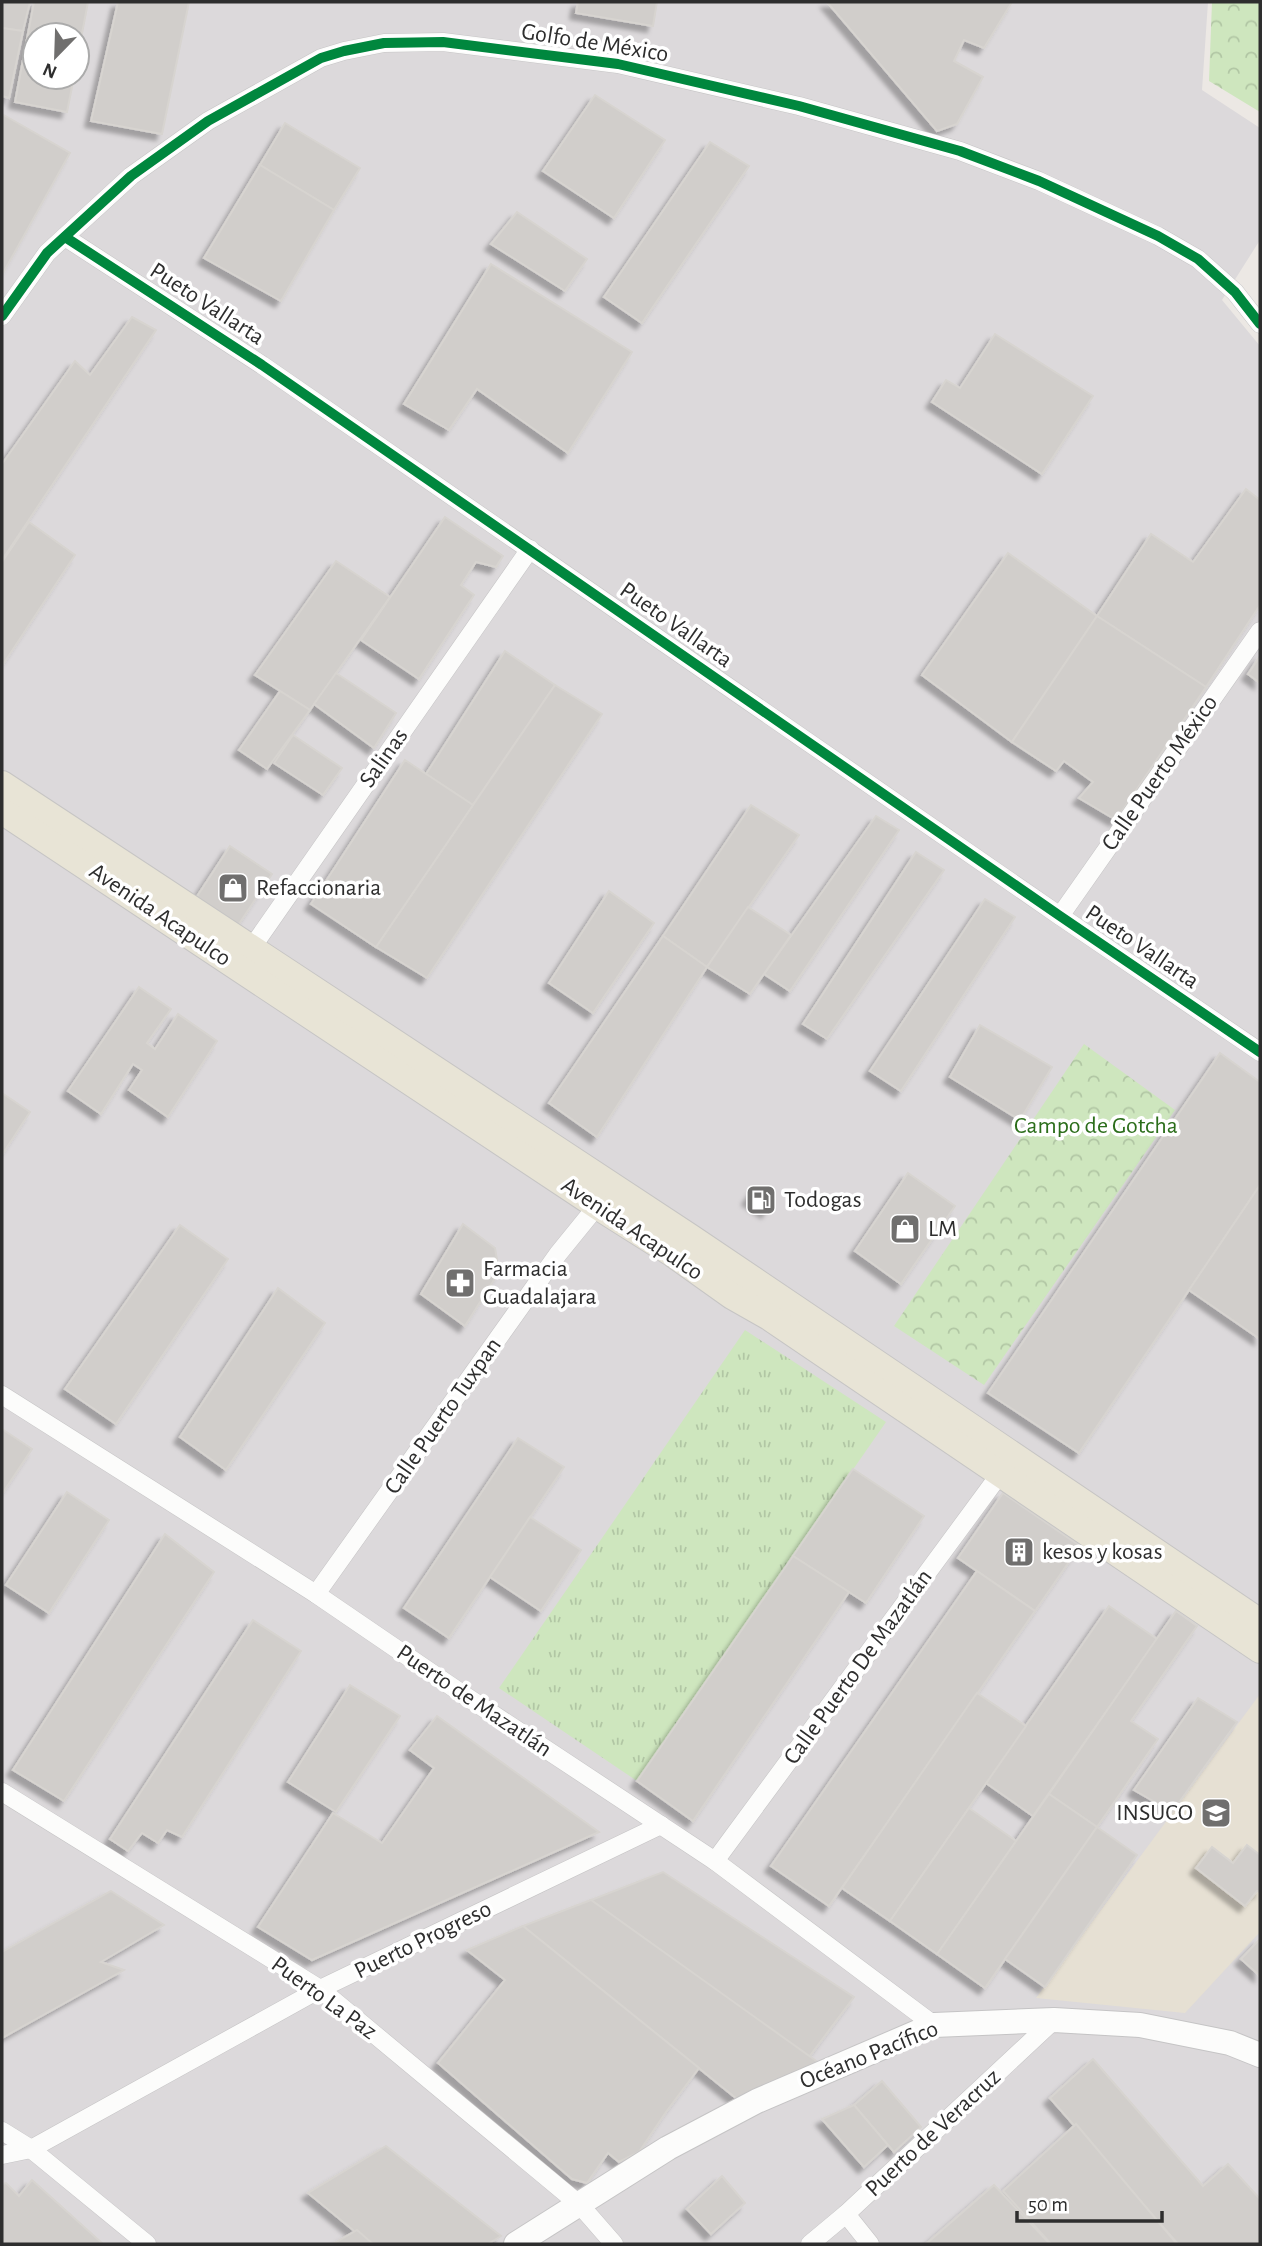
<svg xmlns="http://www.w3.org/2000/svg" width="1262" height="2246" viewBox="0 0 1262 2246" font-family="'Alegreya Sans',sans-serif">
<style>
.industrial{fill:#dcd9db;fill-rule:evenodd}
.education{fill:#e6e0d3}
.grass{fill:url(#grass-tufts)}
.park{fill:url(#park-crowns)}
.building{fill:#d1cecb;stroke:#d7d4d0;stroke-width:2;filter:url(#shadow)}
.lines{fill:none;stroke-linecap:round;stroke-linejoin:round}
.street-casing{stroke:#c5c4c5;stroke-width:19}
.secondary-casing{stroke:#c5c4c5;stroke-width:26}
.primary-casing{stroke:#c6c5c4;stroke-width:28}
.street{stroke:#fcfcfb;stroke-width:18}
.secondary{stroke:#fcfcfb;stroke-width:24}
.primary{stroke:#e8e4d6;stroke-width:26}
.cycleway-casing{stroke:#fff;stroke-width:15}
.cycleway{stroke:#00873e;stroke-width:10}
.labels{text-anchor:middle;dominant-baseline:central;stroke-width:7;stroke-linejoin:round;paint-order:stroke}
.street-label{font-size:24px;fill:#2e2e2e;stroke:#fff}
.poi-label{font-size:24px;fill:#2e2e2e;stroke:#fff;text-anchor:start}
.park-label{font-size:24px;fill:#2c6e1b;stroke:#fff}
</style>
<defs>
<pattern id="grass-tufts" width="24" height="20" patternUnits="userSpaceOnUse" patternTransform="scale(1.75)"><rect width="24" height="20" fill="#cee6be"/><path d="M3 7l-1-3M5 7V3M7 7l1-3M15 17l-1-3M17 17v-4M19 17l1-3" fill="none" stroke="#b1c6a4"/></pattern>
<pattern id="park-crowns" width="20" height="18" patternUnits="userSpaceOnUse" patternTransform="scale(1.75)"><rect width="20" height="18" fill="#cee6be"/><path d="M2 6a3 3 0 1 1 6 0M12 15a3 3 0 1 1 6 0" fill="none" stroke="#b1c6a4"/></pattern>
<filter id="shadow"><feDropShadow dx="-6" dy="6" stdDeviation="2" flood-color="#0004"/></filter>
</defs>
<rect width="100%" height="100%" fill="#ece8e4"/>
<!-- industrial -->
<path class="industrial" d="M2,2H1208L1202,90L1260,128V240L1222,300L1260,346V2244H2ZM35,35H77V77H35Z"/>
<!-- education -->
<polygon class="education" points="1260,1694 1260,1932 1185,2013 1036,1998"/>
<!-- grass -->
<polygon class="grass" points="745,1330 886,1422 637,1781 499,1688"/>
<!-- park -->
<g class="park">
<polygon points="1212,2 1260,2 1260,112 1209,81"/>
<polygon points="1084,1044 1175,1110 984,1385 894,1326"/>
</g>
<!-- building -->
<g class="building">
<polygon points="2,2 30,2 23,31 2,28"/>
<polygon points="34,2 88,2 77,60 77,35 35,35 35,77 74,77 67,112 15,102"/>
<polygon points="118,2 189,2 162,134 91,121"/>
<polygon points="578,2 657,2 653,26 576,13"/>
<polygon points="827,2 1012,2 984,48 964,40 954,61 983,77 957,124 937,131"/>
<polygon points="2,28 23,31 9,98 2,96"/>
<polygon points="595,95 665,140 614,218 543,171"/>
<polygon points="2,114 70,153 2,275"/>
<polygon points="285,123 360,168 334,210 260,165"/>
<polygon points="710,142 749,166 642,323 604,297"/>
<polygon points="260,165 334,210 281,301 204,258"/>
<polygon points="517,212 587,259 565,291 491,244"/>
<polygon points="491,264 632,352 568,453 477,389 449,430 404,404"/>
<polygon points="132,317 156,330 2,560 2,464 75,361 90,375"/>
<polygon points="995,334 1093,396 1042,474 932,402 946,380 960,388"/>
<polygon points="1246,489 1260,500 1260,605 1206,687 1097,616 1151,534 1193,562"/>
<polygon points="445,517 503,556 496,567 476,562 461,585 474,595 419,679 361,640"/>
<polygon points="29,522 75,555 2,666 2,562"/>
<polygon points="1008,553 1097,616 1012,742 922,675"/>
<polygon points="336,561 390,597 310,710 255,675"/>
<polygon points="1097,616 1206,687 1116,820 1079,798 1093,782 1064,761 1056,771 1012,742"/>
<polygon points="505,651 555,685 473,805 426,774"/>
<polygon points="1260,656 1260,683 1248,674"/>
<polygon points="336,673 396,713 374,748 314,704"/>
<polygon points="555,685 602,714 427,978 376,947"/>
<polygon points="280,691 310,710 267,769 239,750"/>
<polygon points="293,735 342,768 323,795 274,763"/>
<polygon points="405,760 473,805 376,947 311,904"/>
<polygon points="751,805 799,835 707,967 663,936"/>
<polygon points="876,816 899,830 790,991 764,974"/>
<polygon points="230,846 272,874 237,927 194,901"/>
<polygon points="916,852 944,870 827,1039 803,1024"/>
<polygon points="609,891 654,923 593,1013 549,983"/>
<polygon points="985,899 1015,917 901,1091 870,1071"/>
<polygon points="748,907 791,935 750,994 707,967"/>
<polygon points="663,936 707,967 597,1137 549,1103"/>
<polygon points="139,987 171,1009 147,1043 155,1049 178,1014 217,1041 168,1117 129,1090 142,1070 133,1064 101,1114 68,1091"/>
<polygon points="980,1025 1052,1067 1020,1120 950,1077"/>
<polygon points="1220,1053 1260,1082 1260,1185 1079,1453 988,1393"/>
<polygon points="2,1093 30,1112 2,1155"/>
<polygon points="908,1173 955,1206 901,1284 855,1251"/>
<polygon points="1260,1185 1260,1339 1189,1290"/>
<polygon points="756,1187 775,1200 767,1212 748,1199"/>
<polygon points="463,1224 495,1248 499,1272 465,1326 421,1294"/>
<polygon points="180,1225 228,1259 116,1424 65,1389"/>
<polygon points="278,1288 325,1323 226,1470 180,1437"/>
<polygon points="2,1429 32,1449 2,1494"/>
<polygon points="518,1438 564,1467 449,1638 404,1608"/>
<polygon points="853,1469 924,1516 866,1603 793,1556"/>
<polygon points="67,1492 109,1520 49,1613 6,1585"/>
<polygon points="1003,1493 1080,1546 1035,1611 958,1558"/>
<polygon points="530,1517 581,1550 541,1611 490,1577"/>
<polygon points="165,1534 214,1572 64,1801 13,1770"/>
<polygon points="793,1556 849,1592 693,1821 637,1781"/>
<polygon points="977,1571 1035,1611 829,1906 771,1866"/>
<polygon points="1109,1606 1157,1639 1033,1816 986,1783"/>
<polygon points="1176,1611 1197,1626 1131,1721 1158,1739 1097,1827 1049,1794"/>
<polygon points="253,1620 301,1651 182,1837 167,1830 158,1843 142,1833 128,1851 110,1839"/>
<polygon points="350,1685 400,1716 336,1812 288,1782"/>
<polygon points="977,1693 1026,1726 890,1921 842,1888"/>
<polygon points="1198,1698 1237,1722 1172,1812 1134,1790"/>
<polygon points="437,1716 599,1832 312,1960 258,1927 333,1813 382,1843 434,1768 410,1750"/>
<polygon points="1049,1794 1097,1827 985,1988 937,1954"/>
<polygon points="969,1808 1016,1841 937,1954 890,1921"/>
<polygon points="1097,1827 1137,1855 1045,1987 1005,1959"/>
<polygon points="1247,1845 1260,1855 1260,1892 1257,1891 1245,1906 1196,1868 1212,1847 1233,1863"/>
<polygon points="663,1872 854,1997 809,2057 591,1900"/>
<polygon points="111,1891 164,1925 101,1962 124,1970 2,2038 2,1952"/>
<polygon points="591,1900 822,2065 742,2103 523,1926"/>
<polygon points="523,1926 699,2068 666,2112 639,2152 619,2162 608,2153 587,2183 572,2179 438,2063 505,1980 467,1950"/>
<polygon points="1260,1939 1260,1976 1241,1959"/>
<polygon points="1093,2059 1203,2186 1228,2164 1260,2199 1260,2244 1178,2244 1050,2098"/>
<polygon points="882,2081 921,2127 894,2152 854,2105"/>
<polygon points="854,2105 888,2145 864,2167 822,2119"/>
<polygon points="1076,2124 1177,2244 1051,2244 1003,2191"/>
<polygon points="386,2146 501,2236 488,2244 370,2244 308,2193"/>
<polygon points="722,2176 745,2203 711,2234 687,2209"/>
<polygon points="32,2180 103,2244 2,2244 2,2184 6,2183 19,2196"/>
<polygon points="994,2185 1050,2244 926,2244"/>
<polygon points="357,2230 373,2244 333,2244"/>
</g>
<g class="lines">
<!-- street casing -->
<g class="street-casing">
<g id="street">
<polyline points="65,237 262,365 1060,916 1260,1052"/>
<polyline points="2,316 47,253 131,176 208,121 321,58 344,51 384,43 443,42 618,64 799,106 960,151 1039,181 1158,236 1198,259 1235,292 1260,324"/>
<polyline points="1060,916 1260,631"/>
<polyline points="246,956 530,549"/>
<polyline points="2,1395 316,1594 464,1695 715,1861 934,2025"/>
<polyline points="316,1594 558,1254 597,1206"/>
<polyline points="2,1792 320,1989 580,2205 614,2244"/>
<polyline points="715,1861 1000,1474"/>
<polyline points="2,2131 31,2149 147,2244"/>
<polyline points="2,2155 31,2149 320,1989 661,1825"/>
<polyline points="846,2214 870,2244"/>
<polyline points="810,2244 846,2214 1054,2020"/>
</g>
</g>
<!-- secondary casing -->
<g class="secondary-casing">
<polyline id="secondary" points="516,2244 668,2148 757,2101 934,2025 1054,2020 1140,2025 1230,2043 1260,2055"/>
</g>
<!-- primary casing -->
<g class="primary-casing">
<g id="primary">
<polyline points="2,784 690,1237 1260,1622"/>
<polyline points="2,811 597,1206 673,1254 732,1296 769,1317 1260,1650"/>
</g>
</g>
<!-- street -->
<use href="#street" class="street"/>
<!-- secondary -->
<use href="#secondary" class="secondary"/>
<!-- primary -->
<use href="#primary" class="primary"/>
<!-- cycleway casing -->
<g class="cycleway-casing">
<g id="cycleway">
<polyline points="65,237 262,365 1060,916 1260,1052"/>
<polyline points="2,316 47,253 131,176 208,121 321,58 344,51 384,43 443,42 618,64 799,106 960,151 1039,181 1158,236 1198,259 1235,292 1260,324"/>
</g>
</g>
<!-- cycleway -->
<use href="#cycleway" class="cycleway"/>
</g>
<!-- icons -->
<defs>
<g id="shop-square" transform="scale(1.575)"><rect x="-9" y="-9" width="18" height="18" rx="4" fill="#706f6e" stroke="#fff"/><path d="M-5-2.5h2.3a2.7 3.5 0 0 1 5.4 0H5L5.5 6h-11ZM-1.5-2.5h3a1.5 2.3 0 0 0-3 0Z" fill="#fff"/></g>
<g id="fuel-square" transform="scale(1.575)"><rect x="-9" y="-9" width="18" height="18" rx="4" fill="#706f6e" stroke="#fff"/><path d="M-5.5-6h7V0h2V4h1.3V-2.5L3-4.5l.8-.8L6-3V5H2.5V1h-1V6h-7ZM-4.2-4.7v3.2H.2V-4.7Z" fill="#fff"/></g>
<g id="pharmacy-square" transform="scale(1.575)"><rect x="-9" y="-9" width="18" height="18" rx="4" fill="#706f6e" stroke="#fff"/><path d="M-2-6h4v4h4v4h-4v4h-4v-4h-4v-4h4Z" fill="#fff"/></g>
<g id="building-square" transform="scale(1.575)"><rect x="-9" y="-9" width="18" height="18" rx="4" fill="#706f6e" stroke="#fff"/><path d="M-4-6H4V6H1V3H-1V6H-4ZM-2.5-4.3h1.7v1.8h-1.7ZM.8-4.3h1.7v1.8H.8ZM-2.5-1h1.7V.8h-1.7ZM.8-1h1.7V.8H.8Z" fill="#fff"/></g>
<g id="school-square" transform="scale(1.575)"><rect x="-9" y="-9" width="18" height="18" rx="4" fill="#706f6e" stroke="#fff"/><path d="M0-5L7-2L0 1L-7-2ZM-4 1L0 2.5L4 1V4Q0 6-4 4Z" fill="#fff"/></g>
</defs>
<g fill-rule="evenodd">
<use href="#shop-square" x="233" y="888"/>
<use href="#fuel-square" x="761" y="1200"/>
<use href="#shop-square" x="905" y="1229"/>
<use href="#pharmacy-square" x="460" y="1283"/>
<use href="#building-square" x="1019" y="1552"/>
<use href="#school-square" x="1216" y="1813"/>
</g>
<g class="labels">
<!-- street labels -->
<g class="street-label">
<text transform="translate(595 43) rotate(9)">Golfo de México</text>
<text transform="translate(207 304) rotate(33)">Pueto Vallarta</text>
<text transform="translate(676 625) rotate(35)">Pueto Vallarta</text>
<text transform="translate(384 758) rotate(-55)">Salinas</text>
<text transform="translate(1160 773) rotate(-55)">Calle Puerto México</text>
<text transform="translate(160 915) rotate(34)">Avenida Acapulco</text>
<text transform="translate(1142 947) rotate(34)">Pueto Vallarta</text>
<text transform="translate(632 1229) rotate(34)">Avenida Acapulco</text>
<text transform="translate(443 1416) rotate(-55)">Calle Puerto Tuxpan</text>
<text transform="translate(858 1667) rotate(-54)">Calle Puerto De Mazatlán</text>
<text transform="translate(474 1701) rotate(34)">Puerto de Mazatlán</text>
<text transform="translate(423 1940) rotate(-26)">Puerto Progreso</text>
<text transform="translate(324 1998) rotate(36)">Puerto La Paz</text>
<text transform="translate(869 2055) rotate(-22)">Océano Pacífico</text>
<text transform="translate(933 2133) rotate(-43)">Puerto de Veracruz</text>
</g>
<!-- poi labels -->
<g class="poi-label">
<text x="256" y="888">Refaccionaria</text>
<text x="784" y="1200">Todogas</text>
<text x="928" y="1229">LM</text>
<text x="483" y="1269">Farmacia<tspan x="483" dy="28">Guadalajara</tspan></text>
<text x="1042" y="1552">kesos y kosas</text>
<text x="1193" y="1813" text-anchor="end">INSUCO</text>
</g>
<!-- park labels -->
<g class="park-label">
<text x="1096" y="1126">Campo de Gotcha</text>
</g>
</g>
<!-- border -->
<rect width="1262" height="2246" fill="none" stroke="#2e2e2e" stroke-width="7"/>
<!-- north arrow -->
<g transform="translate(56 56) rotate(203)"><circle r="33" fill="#ffffff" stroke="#ababab" stroke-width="2"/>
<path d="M0-5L12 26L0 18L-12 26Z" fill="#706f6e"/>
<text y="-10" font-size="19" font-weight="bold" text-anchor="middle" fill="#2e2e2e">N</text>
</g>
<!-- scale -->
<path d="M1017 2211v10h145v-10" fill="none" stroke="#2e2e2e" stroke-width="3.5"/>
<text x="1028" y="2211" font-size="21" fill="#2e2e2e" stroke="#ffffff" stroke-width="5" paint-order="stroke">50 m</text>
</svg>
